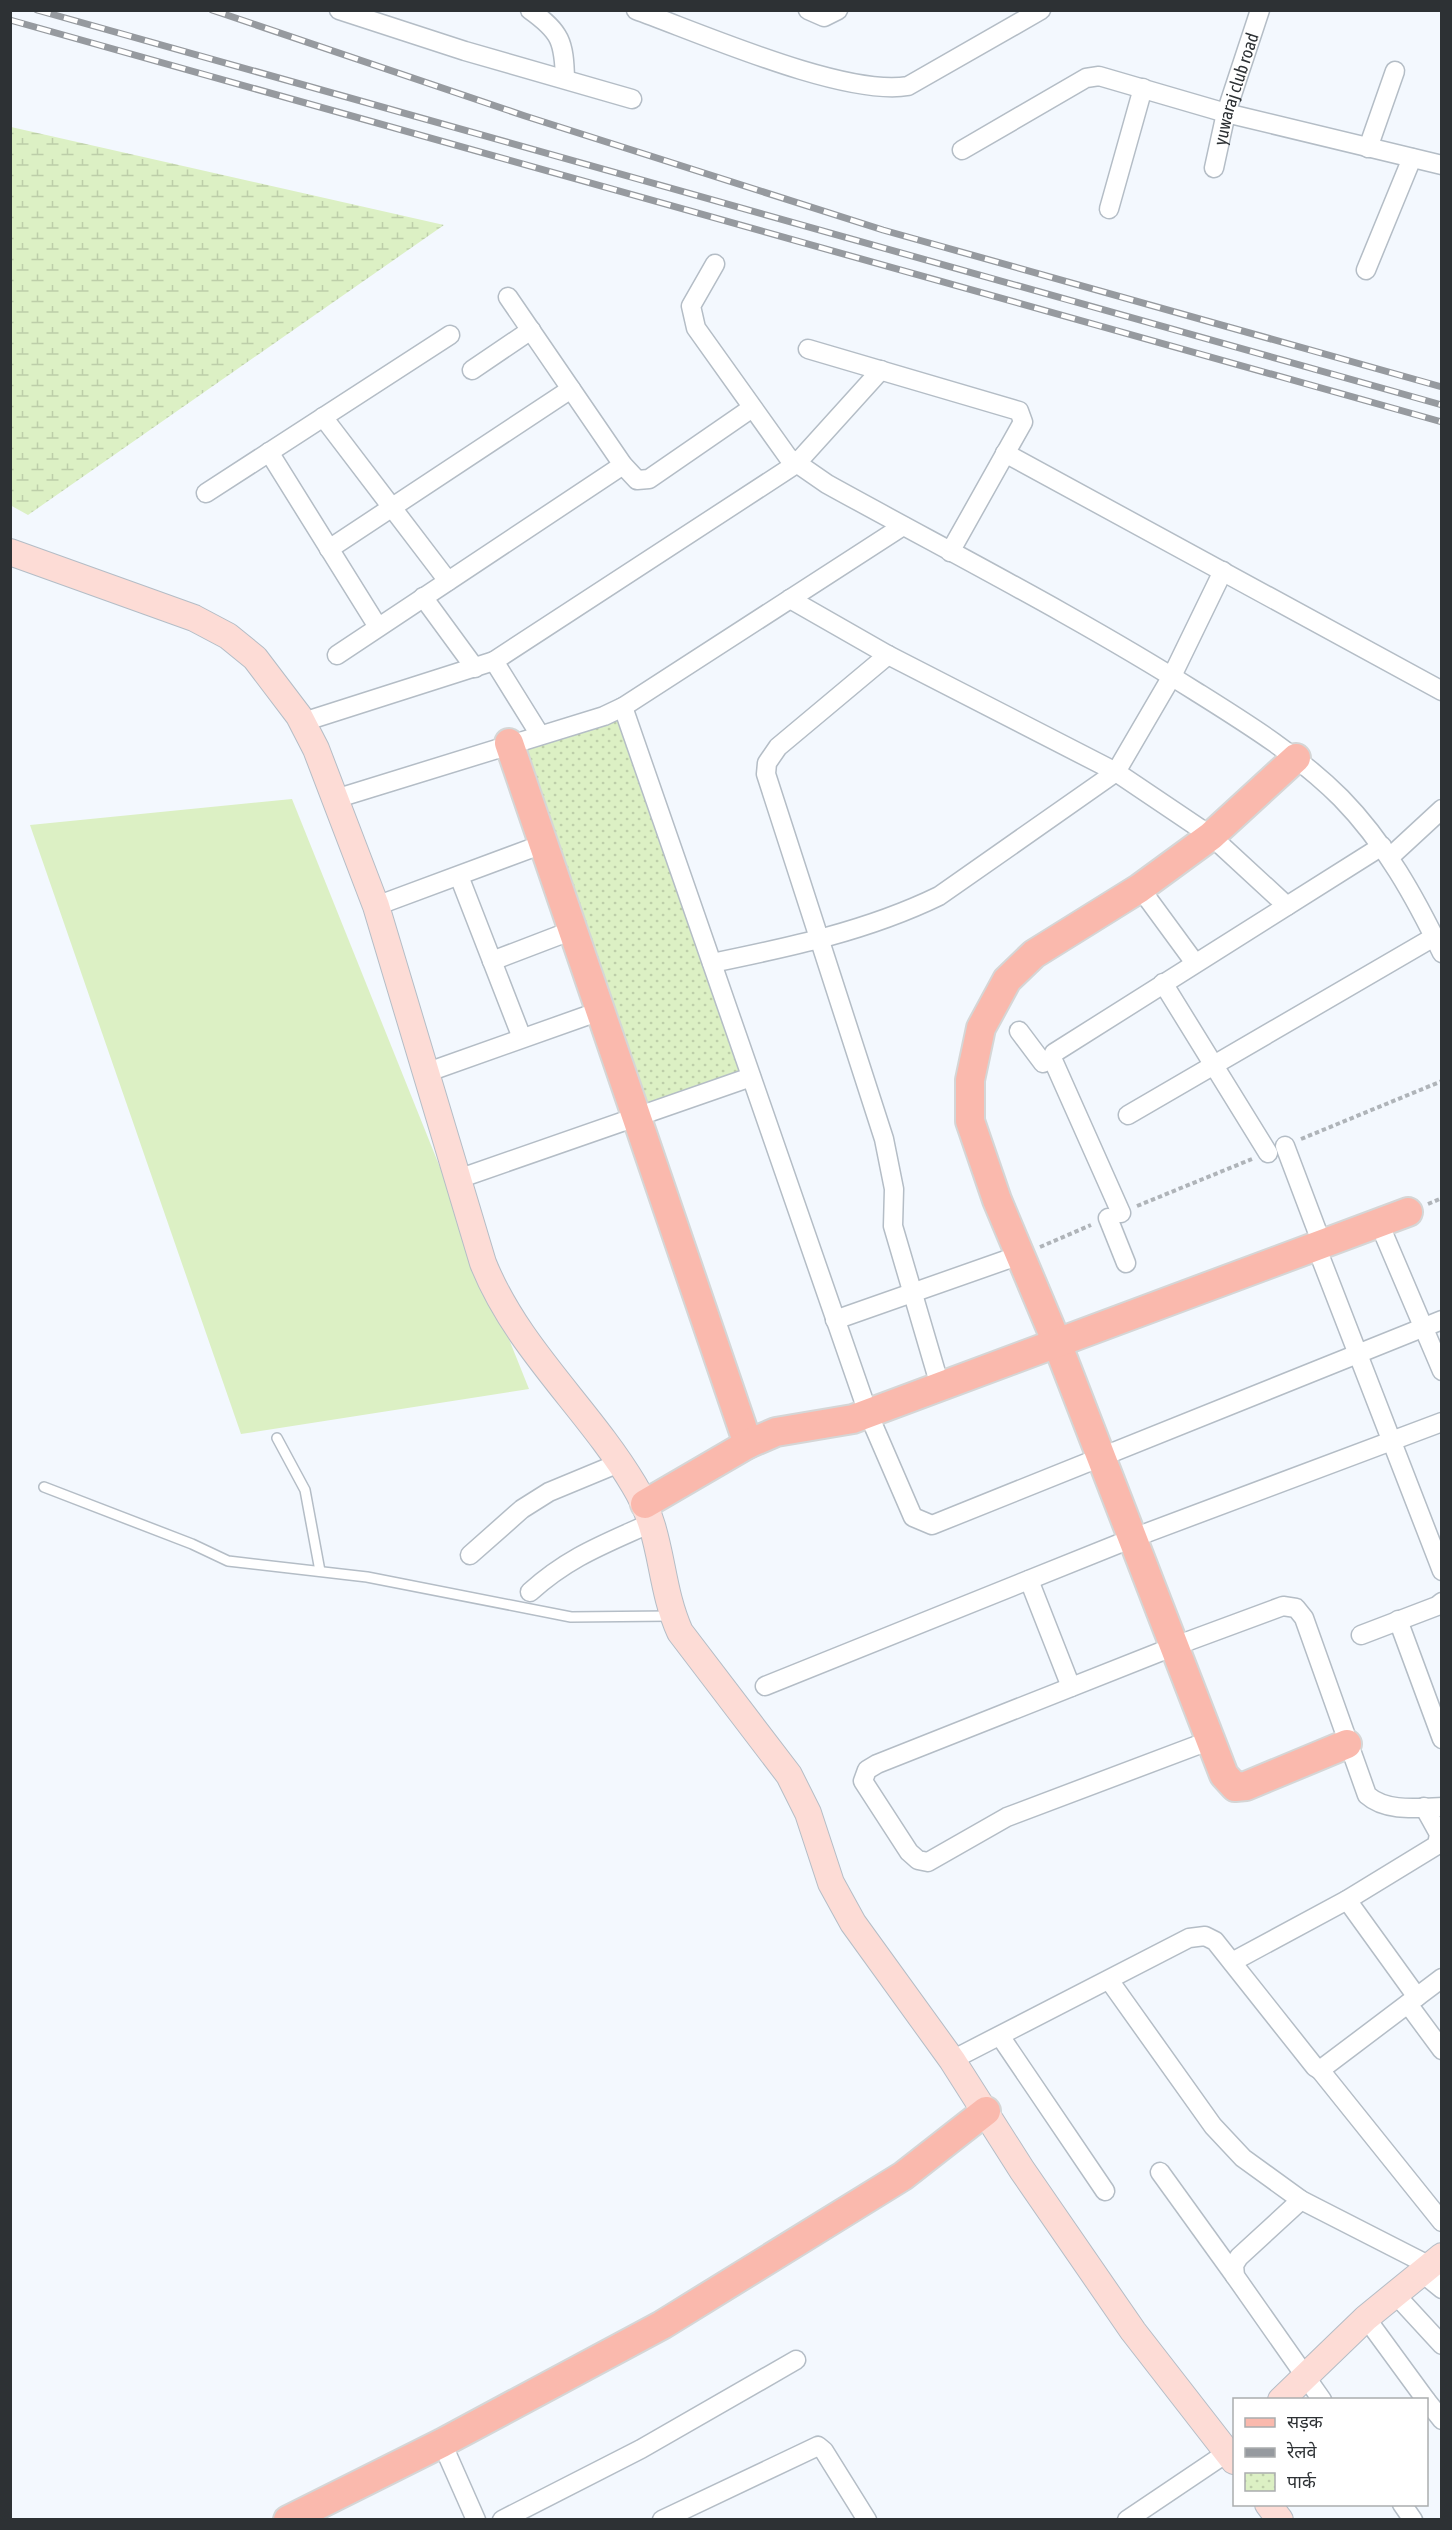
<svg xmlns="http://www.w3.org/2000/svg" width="1452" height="2530" viewBox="0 0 1452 2530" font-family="'Asap Condensed','Noto Sans Devanagari',sans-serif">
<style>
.grass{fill:#dcf0c4}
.wetland{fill:url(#wetland-marsh)}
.park{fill:url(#park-dots)}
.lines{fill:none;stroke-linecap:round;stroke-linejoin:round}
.lane-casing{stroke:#b4bdc6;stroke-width:12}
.street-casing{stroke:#b4bdc6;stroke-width:21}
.secondary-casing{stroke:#b4bdc6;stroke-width:28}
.primary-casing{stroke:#d5d6d6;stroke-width:32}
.path{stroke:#afb4b9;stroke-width:4;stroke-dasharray:4.5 3;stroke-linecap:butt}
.lane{stroke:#fff;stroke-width:9}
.street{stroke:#fff;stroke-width:18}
.secondary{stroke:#fddcd6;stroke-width:26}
.primary{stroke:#fab9ad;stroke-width:28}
.rail-casing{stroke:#969a9f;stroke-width:7}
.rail{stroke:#fff;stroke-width:4.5;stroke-dasharray:14;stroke-linecap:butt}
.labels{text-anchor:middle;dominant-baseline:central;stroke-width:4.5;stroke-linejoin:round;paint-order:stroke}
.street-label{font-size:18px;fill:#2d3134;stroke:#fff}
</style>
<defs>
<pattern id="wetland-marsh" width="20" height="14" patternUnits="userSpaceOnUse" patternTransform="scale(1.5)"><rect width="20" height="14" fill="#dcf0c4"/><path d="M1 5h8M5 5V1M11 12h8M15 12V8" fill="none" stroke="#bdcea9"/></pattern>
<pattern id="park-dots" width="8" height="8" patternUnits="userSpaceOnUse" patternTransform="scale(1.5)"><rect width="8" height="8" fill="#dcf0c4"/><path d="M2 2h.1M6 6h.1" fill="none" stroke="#bdcea9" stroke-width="1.8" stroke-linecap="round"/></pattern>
</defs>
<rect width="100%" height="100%" fill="#f3f8fe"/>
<!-- grass -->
<polygon class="grass" points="292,799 529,1389 241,1434 30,825"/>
<!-- wetland -->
<polygon class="wetland" points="11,127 444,225 28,515 10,505"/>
<!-- park -->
<polygon class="park" points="623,707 751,1077 636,1117 509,743"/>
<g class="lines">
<!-- lane casing -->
<g class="lane-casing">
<g id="lane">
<polyline points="277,1438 305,1490 320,1571"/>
<polyline points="44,1487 192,1544 228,1561 367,1577 571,1617 670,1616"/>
</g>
</g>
<!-- street casing -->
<g class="street-casing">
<g id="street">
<polyline points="339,10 465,51 632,99"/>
<path d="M530,10C561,32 564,42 565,79"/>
<path d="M636,10C700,33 845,97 908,86L1041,10"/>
<polyline points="808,10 824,17 838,10"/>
<polyline points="1368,148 1395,71"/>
<polyline points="962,150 1086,78 1099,76 1226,113 1442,165"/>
<path id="s1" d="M1214,168L1226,113L1260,10"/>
<polyline points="1109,209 1143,88"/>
<path d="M715,264L691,306L696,328L788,457L827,484C950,552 1076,616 1195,691C1246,723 1298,755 1341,798C1385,843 1415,897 1442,953"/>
<polyline points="1366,270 1412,158"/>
<polyline points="508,297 623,465 637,480 649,479 752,408"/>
<polyline points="808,349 1019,411 1023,422 950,552"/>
<polyline points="472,370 531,330"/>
<polyline points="323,417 448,581"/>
<polyline points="269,452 378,627"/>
<polyline points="1005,453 1442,691"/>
<polyline points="206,493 450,335"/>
<polyline points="329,549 571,389"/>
<polyline points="423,597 475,668"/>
<polyline points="790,599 888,655 1116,772 1211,836 1287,906"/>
<polyline points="337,655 623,465"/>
<polyline points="888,655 778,747 767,763 766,774 884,1139 894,1189 893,1226 940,1386"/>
<polyline points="494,661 540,735"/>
<polyline points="623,707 868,1413 913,1517 932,1525 1442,1320"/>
<polyline points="303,722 494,661 796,464 881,370"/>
<polyline points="335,799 604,716 623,707 903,526"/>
<polyline points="1390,857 1442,809"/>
<polyline points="459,876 522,1038"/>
<polyline points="1140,888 1195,963"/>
<polyline points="376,906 543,844"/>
<polyline points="492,961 573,930"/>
<path d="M712,963C790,947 867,931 939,896L1116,772L1172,676L1223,571"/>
<polyline points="1163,983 1268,1153"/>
<polyline points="1019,1031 1043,1063 1052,1058"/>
<polyline points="428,1072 600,1011"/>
<polyline points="1128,1115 1434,937"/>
<polyline points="1285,1146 1322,1244"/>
<polyline points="458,1179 751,1077"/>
<polyline points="1121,1213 1052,1058 1054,1053 1382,846"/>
<polyline points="1108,1218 1126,1263"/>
<polyline points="1379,1223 1442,1371"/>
<polyline points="1316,1246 1442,1571"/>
<polyline points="835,1320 1020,1255"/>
<polyline points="470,1555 522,1509 549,1492 619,1463"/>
<polyline points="1029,1580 1071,1687"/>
<path d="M530,1592C570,1556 605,1544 653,1522"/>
<polyline points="1398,1620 1442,1739"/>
<polyline points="1361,1635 1437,1606 1442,1602"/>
<polyline points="765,1686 1133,1538 1442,1422"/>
<path d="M1211,1740L1007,1817L928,1862L918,1860L909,1852L863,1781L867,1770L877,1764L1175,1646L1283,1606L1296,1608L1304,1618L1367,1795C1386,1812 1417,1808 1442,1807"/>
<polyline points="1347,1900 1417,1997"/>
<polyline points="1232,1962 1347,1900 1437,1845 1439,1834 1424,1807"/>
<polyline points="1109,1980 1213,2126 1243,2158 1301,2200 1440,2271"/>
<polyline points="1408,2004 1442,2050"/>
<polyline points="1000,2036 1105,2191"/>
<polyline points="952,2060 1189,1938 1205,1936 1215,1941 1315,2067 1320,2070 1442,1978"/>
<polyline points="1320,2070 1442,2222"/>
<polyline points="1160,2172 1235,2276"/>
<polyline points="1301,2200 1239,2257 1234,2265 1235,2276 1322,2400"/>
<polyline points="1421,2272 1442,2289"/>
<polyline points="1395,2294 1442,2345"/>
<polyline points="1366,2318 1426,2400"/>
<polyline points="1426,2400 1442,2420"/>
<polyline points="442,2443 476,2520"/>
<polyline points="1402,2504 1413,2520"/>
<polyline points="502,2520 641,2449 796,2360"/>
<polyline points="662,2520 818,2446 824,2451 867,2520"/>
<polyline points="1127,2520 1228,2452"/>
</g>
</g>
<!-- secondary casing -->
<g class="secondary-casing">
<g id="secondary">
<path d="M10,552L194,618L228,636L255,658L299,716L316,749L376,906L483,1263C517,1348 588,1408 634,1485C664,1534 658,1583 680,1632L789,1775L808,1813L831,1883L853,1923L952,2060L1022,2170L1133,2331L1234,2461"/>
<polyline points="1281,2400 1366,2318 1442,2256"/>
<polyline points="1268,2504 1280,2520"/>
</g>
</g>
<!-- primary casing -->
<g class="primary-casing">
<g id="primary">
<polyline points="509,743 748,1444"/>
<polyline points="1296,758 1211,836 1140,888 1034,954 1007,980 981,1028 970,1080 970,1121 997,1200 1057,1343 1224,1775 1235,1787 1246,1786 1347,1744"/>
<polyline points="645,1504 748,1444 776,1432 853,1419 1408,1212"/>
<polyline points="288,2520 442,2443 662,2325 903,2176 986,2111"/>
</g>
</g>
<!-- path -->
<g class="path">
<polyline points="1301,1139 1442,1081"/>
<polyline points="1428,1204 1442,1198"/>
<polyline points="1137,1206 1252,1159"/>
<polyline points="1040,1247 1091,1225"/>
</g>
<!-- lane -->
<use href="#lane" class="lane"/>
<!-- street -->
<use href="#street" class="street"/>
<!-- secondary -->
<use href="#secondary" class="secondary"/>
<!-- primary -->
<use href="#primary" class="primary"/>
<!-- rail casing -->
<g class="rail-casing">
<g id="rail">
<polyline points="37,10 1442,405"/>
<polyline points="212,10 525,116 883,230 1442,387"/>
<polyline points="10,20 1442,422"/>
</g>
</g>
<!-- rail -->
<use href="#rail" class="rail"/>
</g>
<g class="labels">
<!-- street labels -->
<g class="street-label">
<text stroke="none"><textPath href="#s1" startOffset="82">yuwaraj club road</textPath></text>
</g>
</g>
<!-- border -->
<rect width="1452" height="2530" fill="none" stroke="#2d3134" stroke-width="24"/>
<!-- legend -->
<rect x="1233" y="2398" width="195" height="108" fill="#ffffff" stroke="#abadae" stroke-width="1.5"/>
<rect x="1245" y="2418" width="30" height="9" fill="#fab9ad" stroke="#abadae" stroke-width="1.5"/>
<text x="1287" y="2428" font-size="18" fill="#2d3134">सड़क</text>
<rect x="1245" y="2448" width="30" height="9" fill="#969a9f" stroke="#abadae" stroke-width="1.5"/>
<text x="1287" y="2458" font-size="18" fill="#2d3134">रेलवे</text>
<rect x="1245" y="2473" width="30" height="18" fill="url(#park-dots)" stroke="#abadae" stroke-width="1.5"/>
<text x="1287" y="2488" font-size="18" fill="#2d3134">पार्क</text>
</svg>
